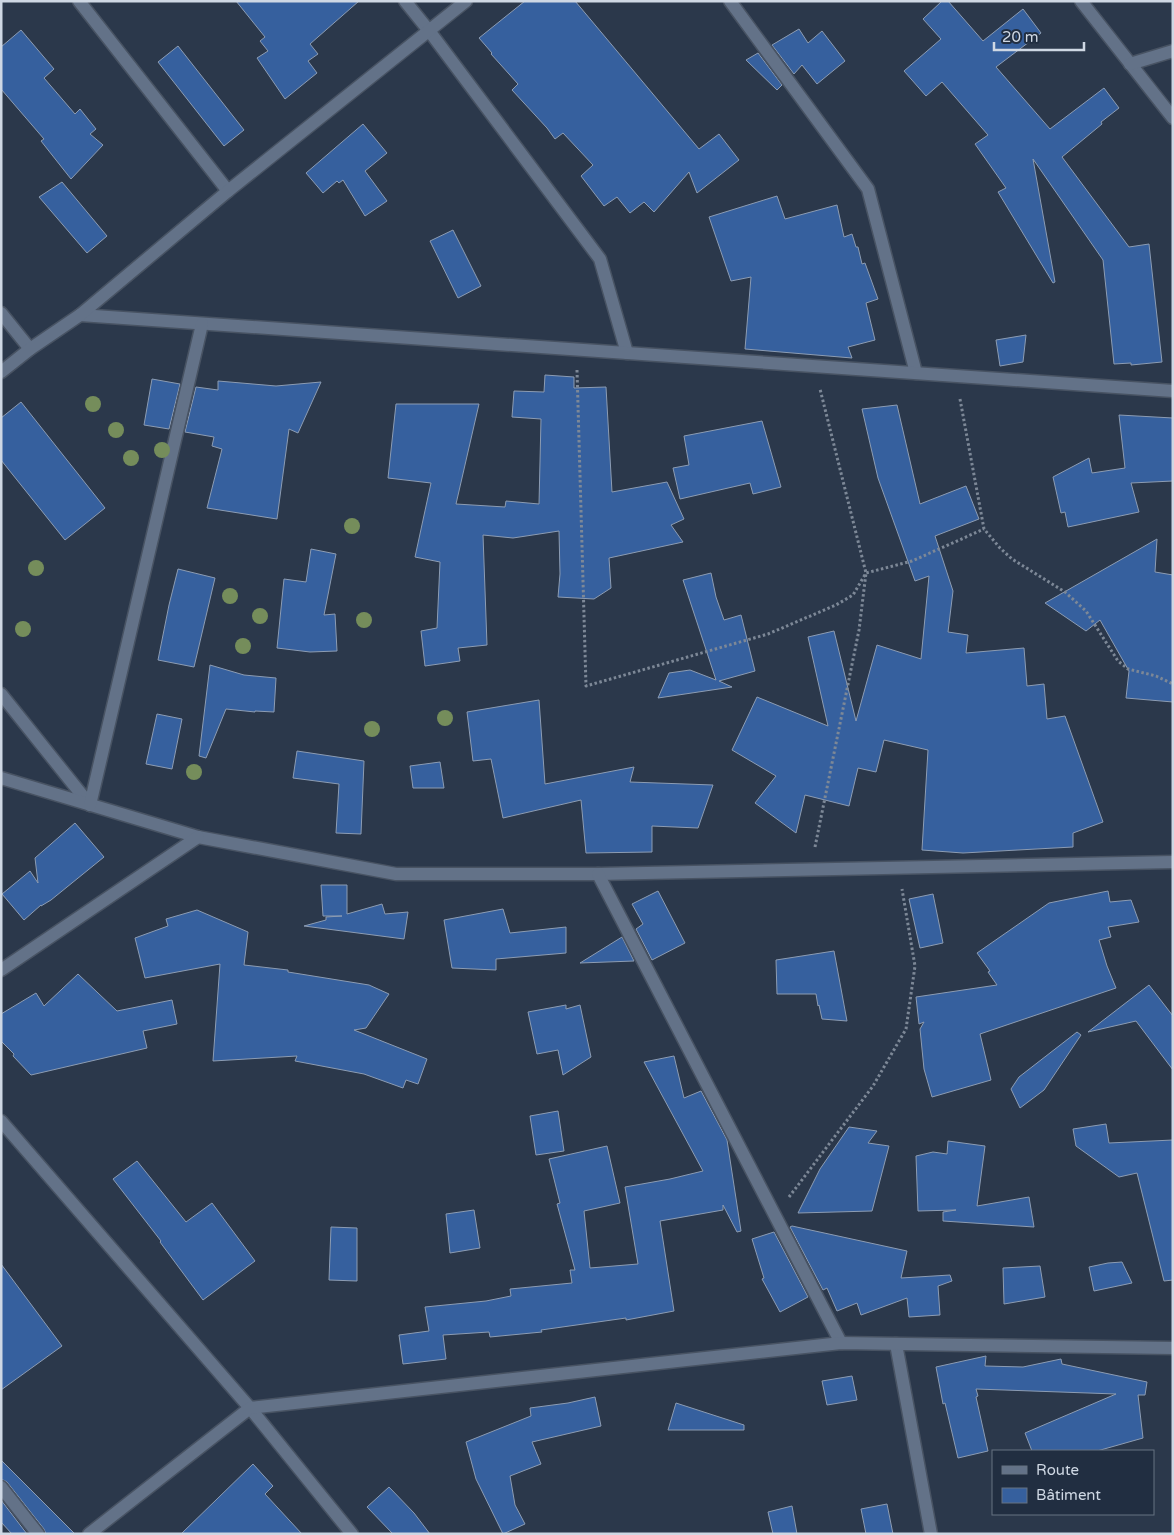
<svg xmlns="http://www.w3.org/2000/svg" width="1174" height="1535" viewBox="0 0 1174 1535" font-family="'Varela Round',sans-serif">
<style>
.building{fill:#36609e;stroke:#8c9cb3}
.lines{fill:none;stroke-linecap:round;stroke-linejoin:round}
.street-casing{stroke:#485363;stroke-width:15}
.path{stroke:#7d8897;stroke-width:3;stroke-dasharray:2.5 2.5;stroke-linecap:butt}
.street{stroke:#637288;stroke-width:12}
.tree{fill:#758d5b}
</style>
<rect width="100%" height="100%" fill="#2b384b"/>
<!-- building -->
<g class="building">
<polygon points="236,1 359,1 310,44 318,54 308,61 317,73 285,99 257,58 268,51 260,41 265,37"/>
<polygon points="525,1 575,1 699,149 719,134 739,160 697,193 689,172 654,212 644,202 630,213 617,197 604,206 581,176 593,165 563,133 555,139 547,128 512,90 518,84 491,54 492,53 479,38"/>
<polygon points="942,1 948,1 983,41 1023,9 1041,33 996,67 1050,129 1104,88 1119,108 1101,122 1102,124 1062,157 1129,247 1149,244 1162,362 1131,365 1131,363 1114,364 1103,260 1033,159 1055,282 1053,283 998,192 1006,188 975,144 988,135 942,82 926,96 904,71 941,39 923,19"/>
<polygon points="799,29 808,43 822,31 845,61 817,84 802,65 794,74 772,45"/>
<polygon points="21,30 54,69 44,78 75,114 80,109 96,129 90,134 103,145 71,179 41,141 44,139 1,89 1,47"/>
<polygon points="178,46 244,130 224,146 158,62"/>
<polygon points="758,53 782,85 777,90 746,60"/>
<polygon points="363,124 387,153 365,171 387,201 365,216 343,180 339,183 337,181 323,193 306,173"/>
<polygon points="62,182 107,236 87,253 39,197"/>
<polygon points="777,196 785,219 837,205 844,237 852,234 856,247 858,247 862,264 865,263 878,299 866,303 875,340 848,347 852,358 745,349 751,277 731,281 709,217"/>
<polygon points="453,230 481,286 458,298 430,241"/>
<polygon points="1026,335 1023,362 1000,366 996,340"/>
<polygon points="545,375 574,377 574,388 606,387 612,492 667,482 684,519 671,525 683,542 609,558 611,588 594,599 558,597 560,574 559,531 513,538 483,535 487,645 458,648 460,661 425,666 421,631 437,628 440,562 415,557 431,483 388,478 396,404 479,404 456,504 505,507 506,501 539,504 541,419 512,417 514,391 544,392"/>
<polygon points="152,379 180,384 169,429 144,425"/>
<polygon points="218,381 276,386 321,382 298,433 289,429 277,519 207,508 222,449 212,446 214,437 185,432 196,387 218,390"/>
<polygon points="21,402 105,508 65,540 1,460 1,418"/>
<polygon points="897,405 920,504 966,486 979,519 935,536 953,591 948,632 968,635 966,653 1024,648 1027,686 1044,684 1047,719 1065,716 1103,822 1073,833 1073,847 963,853 922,850 928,750 884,740 876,772 858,768 849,806 805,795 796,833 755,803 776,776 732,750 757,697 828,726 808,637 834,631 856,721 877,645 921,659 929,576 915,581 878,478 862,409"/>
<polygon points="1119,415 1173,418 1173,481 1131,483 1139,512 1068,527 1065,512 1061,513 1053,477 1089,458 1092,473 1125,468"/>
<polygon points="762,421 781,487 753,494 750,483 680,499 673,468 689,465 684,436"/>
<polygon points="1157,539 1155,572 1173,575 1173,702 1126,698 1129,671 1100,620 1086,631 1045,603"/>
<polygon points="311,549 336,554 324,615 335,614 337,651 310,652 277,648 284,579 306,582"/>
<polygon points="178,569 215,578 194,667 158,660 169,605"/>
<polygon points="711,573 716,597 724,620 741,615 755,671 719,681 732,687 658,698 669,673 690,670 716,680 683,580"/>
<polygon points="210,665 244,675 276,678 274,712 255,711 255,712 226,709 206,758 199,756"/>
<polygon points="539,700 545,784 634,767 630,782 713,785 698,828 652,826 652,852 586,853 581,800 503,818 491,759 473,761 467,712"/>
<polygon points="157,714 182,719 172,769 146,764"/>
<polygon points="297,751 364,761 361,834 336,833 339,784 293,778"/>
<polygon points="440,762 444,788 413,788 410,766"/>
<polygon points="75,823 104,857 51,900 41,906 41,905 24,920 2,894 30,871 38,883 35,858"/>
<polygon points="321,885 347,885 347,914 382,904 385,914 408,912 404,939 304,926 326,920 326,917 342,916 323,916"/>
<polygon points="658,891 685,943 652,960 636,929 643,924 632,904"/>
<polygon points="1108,891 1110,902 1131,900 1139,922 1108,927 1111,937 1099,940 1107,966 1116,988 980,1034 991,1080 932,1097 924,1069 920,1029 924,1022 919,1024 916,997 997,985 988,972 990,971 977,953 1049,903"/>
<polygon points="933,894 943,943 920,948 909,899"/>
<polygon points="503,909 510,933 566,927 566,953 496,959 496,970 452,968 444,920"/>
<polygon points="197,910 248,932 244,965 288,970 288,972 369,985 389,994 366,1028 354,1030 427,1059 418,1084 406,1080 403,1088 364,1074 295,1061 297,1056 213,1061 220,964 145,978 135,938 168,926 166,919"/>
<polygon points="622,937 634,961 580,963"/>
<polygon points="834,951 847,1021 822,1019 819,1005 818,1006 816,994 777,994 776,960"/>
<polygon points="78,974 117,1011 172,1000 177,1024 143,1031 147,1048 31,1075 13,1056 14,1054 1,1041 1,1014 36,993 44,1006"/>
<polygon points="1149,985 1173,1016 1173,1070 1136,1021 1088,1032"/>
<polygon points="566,1005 566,1009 580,1005 591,1057 563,1075 558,1050 537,1054 528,1012"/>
<polygon points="1077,1032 1081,1035 1044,1090 1020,1108 1011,1089 1019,1077"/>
<polygon points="674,1056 684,1098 701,1091 727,1140 741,1231 737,1232 723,1205 723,1210 660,1221 674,1311 626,1320 626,1318 541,1330 542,1332 490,1337 489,1332 443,1335 446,1359 403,1364 399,1335 429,1331 425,1307 486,1301 511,1296 510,1289 572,1283 570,1270 575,1270 557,1204 560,1203 549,1159 607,1146 620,1203 584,1211 590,1268 638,1264 625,1187 670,1179 703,1171 644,1062"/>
<polygon points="558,1111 564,1151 536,1155 530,1116"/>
<polygon points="1106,1124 1109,1143 1173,1140 1173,1280 1164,1281 1137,1173 1119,1177 1076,1146 1073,1129"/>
<polygon points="849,1127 877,1131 868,1143 889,1146 872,1211 798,1213 820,1169"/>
<polygon points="948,1141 985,1146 977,1206 1029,1197 1034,1227 943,1221 943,1212 956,1210 918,1211 916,1156 933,1152 947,1154"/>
<polygon points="137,1161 186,1222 212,1203 255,1261 203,1300 160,1242 161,1241 113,1179"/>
<polygon points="474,1210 480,1248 450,1253 446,1214"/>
<polygon points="792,1226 907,1251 901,1278 950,1275 952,1281 938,1286 940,1315 909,1317 907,1298 861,1315 857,1303 837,1311 827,1288 823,1290 790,1227"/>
<polygon points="331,1227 357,1228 357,1281 329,1280"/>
<polygon points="774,1232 808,1297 780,1312 762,1279 764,1278 752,1239"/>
<polygon points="1122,1262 1132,1283 1094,1291 1089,1267 1108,1263"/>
<polygon points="1,1264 62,1346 1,1390"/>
<polygon points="1040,1266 1045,1297 1004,1304 1003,1268"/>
<polygon points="986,1356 985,1366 1023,1367 1061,1359 1062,1364 1147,1382 1145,1395 1138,1395 1143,1438 1097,1451 1032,1451 1025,1433 1116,1394 976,1389 978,1396 976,1397 988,1451 958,1458 945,1403 943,1404 936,1367"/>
<polygon points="852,1376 857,1400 827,1405 822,1381"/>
<polygon points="595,1397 601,1426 532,1442 541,1464 510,1476 515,1505 525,1524 503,1534 476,1479 466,1442 531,1416 530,1408 568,1403"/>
<polygon points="676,1403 744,1425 744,1430 668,1430"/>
<polygon points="1,1460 75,1534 46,1534 44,1529 7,1482 1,1479"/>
<polygon points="253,1464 273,1486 265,1494 302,1534 181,1534"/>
<polygon points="389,1487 414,1513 430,1534 393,1534 367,1507"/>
<polygon points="1,1500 27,1534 12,1534 1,1522"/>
<polygon points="887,1504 893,1534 866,1534 861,1509"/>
<polygon points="792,1506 797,1534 773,1534 768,1512"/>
</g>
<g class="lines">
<!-- street casing -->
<g class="street-casing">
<g id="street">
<polyline points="79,1 228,191"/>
<polyline points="405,1 430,32 600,259 627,353"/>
<polyline points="730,1 868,189 916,373"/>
<polyline points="1081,1 1173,118"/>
<polyline points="1130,64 1173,51"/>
<polyline points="1,313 30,349"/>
<polyline points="80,315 1173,391"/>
<polyline points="1,372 30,349 80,315 228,191 466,1"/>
<polyline points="1,694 90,805"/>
<polyline points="1,778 198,837 396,874 598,874 1173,862"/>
<polyline points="90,805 202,324"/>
<polyline points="598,874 841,1343"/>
<polyline points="1,970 198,837"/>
<polyline points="1,1121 250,1408 352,1534"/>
<polyline points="896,1344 931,1534"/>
<polyline points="1,1487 38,1534"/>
<polyline points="89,1534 250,1408 841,1343 1173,1348"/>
</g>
</g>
<!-- path -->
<g class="path">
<polyline points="577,370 586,686 768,634 836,605 853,595 866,573 912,561 984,529"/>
<polyline points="960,399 984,529 1000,548 1012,559 1065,592 1086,611 1118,661 1128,669 1156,676 1173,684"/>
<polyline points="815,847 859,630 866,573 820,389"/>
<polyline points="789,1197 873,1086 906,1029 915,966 902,889"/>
</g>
<!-- street -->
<use href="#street" class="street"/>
</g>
<!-- trees -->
<g class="tree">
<circle cx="93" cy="404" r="8"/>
<circle cx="116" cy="430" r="8"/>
<circle cx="162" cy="450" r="8"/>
<circle cx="131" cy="458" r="8"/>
<circle cx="352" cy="526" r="8"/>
<circle cx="36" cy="568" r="8"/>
<circle cx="230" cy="596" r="8"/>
<circle cx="260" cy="616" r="8"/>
<circle cx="364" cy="620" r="8"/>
<circle cx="23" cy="629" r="8"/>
<circle cx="243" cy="646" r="8"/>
<circle cx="445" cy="718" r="8"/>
<circle cx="372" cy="729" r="8"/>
<circle cx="194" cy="772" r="8"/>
</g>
<!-- border -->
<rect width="1174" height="1535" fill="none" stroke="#cfd8e4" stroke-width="5"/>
<!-- legend -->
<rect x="992" y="1450" width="162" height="65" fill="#212e41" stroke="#677282"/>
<rect x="1002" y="1466" width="25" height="8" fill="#637288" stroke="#677282"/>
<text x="1036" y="1475" font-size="15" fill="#cfd8e4">Route</text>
<rect x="1002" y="1488" width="25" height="15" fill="#36609e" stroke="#677282"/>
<text x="1036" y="1500" font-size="15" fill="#cfd8e4">Bâtiment</text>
<!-- scale -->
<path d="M994 42v8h90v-8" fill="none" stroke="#cfd8e4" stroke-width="2.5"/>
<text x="1002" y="42" font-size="15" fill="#cfd8e4" stroke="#212e41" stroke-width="4" paint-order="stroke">20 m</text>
</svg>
